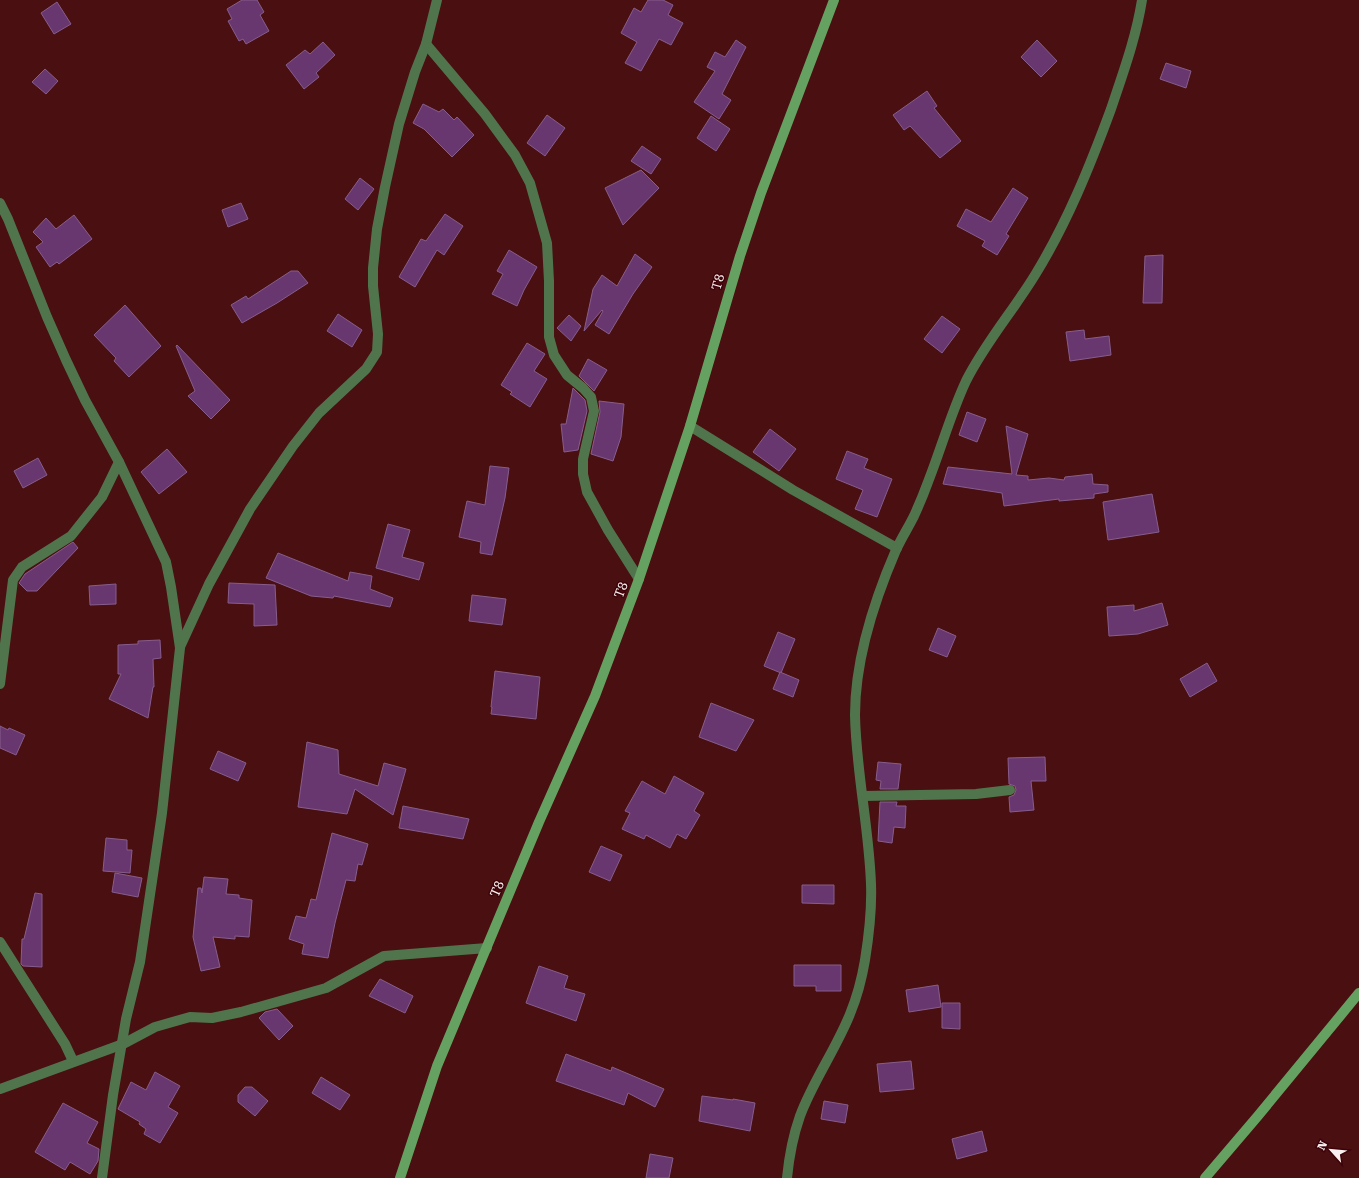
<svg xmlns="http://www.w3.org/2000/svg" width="1359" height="1178" viewBox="0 0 1359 1178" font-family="'Roboto Serif',serif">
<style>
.building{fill:#69376f;stroke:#875d8c}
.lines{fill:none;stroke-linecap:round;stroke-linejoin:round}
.street{stroke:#50754d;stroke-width:10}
.secondary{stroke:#65a261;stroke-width:10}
.labels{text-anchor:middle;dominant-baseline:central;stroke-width:3;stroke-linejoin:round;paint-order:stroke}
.street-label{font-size:13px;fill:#f9f1f1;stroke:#3d0308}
</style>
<rect width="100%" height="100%" fill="#490f11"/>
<!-- building -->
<g class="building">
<polygon points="242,0 257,0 264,12 260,15 269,31 246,44 243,39 239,41 228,21 232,19 227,9"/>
<polygon points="648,0 663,0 673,5 668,15 683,23 671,45 659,39 641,71 625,63 637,42 621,33 634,8 641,12"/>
<polygon points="57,2 71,24 54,34 41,13"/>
<polygon points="736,40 746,47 722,94 731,100 719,119 694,102 715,71 707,67 715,52 725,57"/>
<polygon points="1037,40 1057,61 1041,77 1021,57"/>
<polygon points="323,42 335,55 316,73 319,77 304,89 286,65 305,50 310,54"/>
<polygon points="1166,63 1191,71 1186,88 1160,79"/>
<polygon points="45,69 58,81 46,94 32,82"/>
<polygon points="927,91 937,106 934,108 961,141 940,158 910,126 904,130 893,115"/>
<polygon points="423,104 439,112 443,109 454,120 457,117 474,135 452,157 424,129 413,123"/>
<polygon points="547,115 565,128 545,156 527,143"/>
<polygon points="711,116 730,129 716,151 697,138"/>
<polygon points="642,146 661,159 651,174 631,161"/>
<polygon points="641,170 659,188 623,225 605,188"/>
<polygon points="360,178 374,189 358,210 345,199"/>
<polygon points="1013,188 1028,198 1006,234 1009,236 997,255 982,246 985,241 957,226 966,209 991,222"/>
<polygon points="241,203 248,219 228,227 222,210"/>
<polygon points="445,214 463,226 444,255 437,250 415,287 399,277 421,239 426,241"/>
<polygon points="74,215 92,239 59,264 57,262 50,267 36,247 43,242 33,232 46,218 56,229"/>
<polygon points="509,250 537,267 524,290 517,306 492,294 503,274 497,271"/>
<polygon points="635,254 652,267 633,294 609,334 595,325 603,311 602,310 584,331 593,289 602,275 617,286"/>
<polygon points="1163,255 1162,303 1143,303 1145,256"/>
<polygon points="291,271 298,271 308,283 277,303 242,323 231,305 246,296 248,299"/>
<polygon points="125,305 161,346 129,377 114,361 116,358 94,335"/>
<polygon points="338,314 362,330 352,347 327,331"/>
<polygon points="569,315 581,326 571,341 557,328"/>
<polygon points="942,316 960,329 942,353 924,339"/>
<polygon points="1084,330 1085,339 1109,336 1111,355 1070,361 1066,332"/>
<polygon points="527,343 545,354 534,371 547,379 530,407 510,394 512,392 501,385"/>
<polygon points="177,345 230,400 211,419 188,396 195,391 176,346"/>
<polygon points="588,359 607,370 594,391 579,376"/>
<polygon points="573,388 585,400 587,411 578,450 564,452 561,424 566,424"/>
<polygon points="599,401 624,404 621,437 613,461 591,454 600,412"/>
<polygon points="967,412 986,419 977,442 959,435"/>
<polygon points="1006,426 1028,434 1016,475 1028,476 1028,480 1049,478 1064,480 1065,477 1092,474 1093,484 1108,485 1108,492 1094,494 1094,498 1059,501 1059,499 1004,506 1002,493 943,484 948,467 1012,474"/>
<polygon points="770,429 796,449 779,471 753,452"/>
<polygon points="167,449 187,472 159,494 141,472"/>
<polygon points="847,451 868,459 864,468 892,479 877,517 855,509 863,490 836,479"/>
<polygon points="38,458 47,475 23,488 14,471"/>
<polygon points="490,466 509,468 505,498 492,555 480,553 481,542 459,537 467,501 485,505"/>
<polygon points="1152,494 1159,532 1108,540 1103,502"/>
<polygon points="388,524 410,530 402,557 424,563 419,580 376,568"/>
<polygon points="73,542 78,548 37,591 27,591 19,583 25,574"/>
<polygon points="278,553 348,581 350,572 372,576 370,589 393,598 390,607 334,596 333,598 311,596 266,578"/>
<polygon points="229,583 275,585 277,625 254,626 254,604 228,603"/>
<polygon points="116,584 116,604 90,605 89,586"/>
<polygon points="472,595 506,599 502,625 469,621"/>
<polygon points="1162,603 1168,625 1138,634 1109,636 1107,607 1134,605 1134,611"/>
<polygon points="938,628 956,636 947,657 929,650"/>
<polygon points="778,632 795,639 781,673 764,666"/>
<polygon points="160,640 161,658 153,659 154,687 153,687 148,718 109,699 121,674 118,674 118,645 138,644 138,641"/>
<polygon points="1207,663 1217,681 1190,697 1180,679"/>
<polygon points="495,671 540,677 536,719 491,714 492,707 491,707"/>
<polygon points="780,672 799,680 793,697 773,689"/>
<polygon points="711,703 754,720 736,751 699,737"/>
<polygon points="0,726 8,730 9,728 25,735 16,755 0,748"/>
<polygon points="307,742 338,750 339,774 378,786 384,763 406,769 393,815 355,789 347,814 298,807"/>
<polygon points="218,751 246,763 238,781 210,769"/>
<polygon points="1045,757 1046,781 1031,781 1034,810 1010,812 1009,797 1014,795 1016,790 1015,786 1009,784 1008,758"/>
<polygon points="878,762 901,764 898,789 880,789 881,781 876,780"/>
<polygon points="674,776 704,793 694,811 700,815 686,839 677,834 670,848 646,835 644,839 622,829 630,813 625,811 642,781 665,794"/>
<polygon points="880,802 897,802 896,806 906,806 905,828 894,827 892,843 878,841"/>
<polygon points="403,806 469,819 463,839 399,828"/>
<polygon points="332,833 368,844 362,865 358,864 355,881 346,880 335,923 328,958 302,954 304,944 289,939 296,916 306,918 311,899 316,900"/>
<polygon points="106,838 127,840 127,850 132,850 130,873 103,871"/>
<polygon points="601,846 622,855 610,881 589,872"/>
<polygon points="115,873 142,878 138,897 112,892"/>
<polygon points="204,877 228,879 226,894 239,895 239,898 252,900 249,937 235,936 235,939 213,937 220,967 201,971 193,937 198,888 201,888 202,893"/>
<polygon points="802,885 834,885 834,904 802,903"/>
<polygon points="35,893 42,894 42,967 23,966 21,964 22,939 24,939"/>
<polygon points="794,965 841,965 841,991 816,991 816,986 794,986"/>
<polygon points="539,966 568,976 564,988 585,994 576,1021 526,1003"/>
<polygon points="380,979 413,996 405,1013 369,996"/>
<polygon points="938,985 941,1007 909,1012 906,990"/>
<polygon points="942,1003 960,1003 960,1029 942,1028"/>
<polygon points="277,1009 293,1026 279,1040 259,1018 265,1012"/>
<polygon points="566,1054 611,1071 612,1067 664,1089 655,1107 628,1093 624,1105 602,1097 556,1081"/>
<polygon points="911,1061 914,1089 880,1092 877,1064"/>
<polygon points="155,1072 180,1086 168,1107 178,1113 160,1143 144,1134 146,1129 139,1124 140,1122 118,1109 131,1082 146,1090"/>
<polygon points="321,1077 350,1095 340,1110 312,1093"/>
<polygon points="245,1087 252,1087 268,1101 255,1116 238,1102 238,1095"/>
<polygon points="702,1096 733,1100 733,1099 755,1103 750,1131 699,1121"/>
<polygon points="824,1101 848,1105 845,1123 821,1119"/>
<polygon points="63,1103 98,1122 87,1143 99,1149 98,1161 90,1174 70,1162 65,1170 35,1152"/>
<polygon points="982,1131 987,1151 957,1159 952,1139"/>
<polygon points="650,1154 673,1158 669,1178 646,1178"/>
</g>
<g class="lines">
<!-- street -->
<g class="street">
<polyline points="426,44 485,114 515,155 530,183 547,243 549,281 549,337 554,355 567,375 583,388 591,397 594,411 583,459 583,474 587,492 608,530 639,579"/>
<polyline points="0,203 8,219 47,317 66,360 85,400 119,462 166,562 171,587 180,648 162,813 155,861 140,962 126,1019 113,1095 102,1178"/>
<polyline points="690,426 793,490 897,548"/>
<polyline points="180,647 209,584 250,509 293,446 319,413 366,369 377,352 378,334 373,286 373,268 377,229 385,187 399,124 415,72 426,44 437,0"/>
<polyline points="0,684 13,580 22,567 71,536 102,497 119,462"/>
<polyline points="863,796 976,794 1010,790"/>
<polyline points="0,942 65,1044 73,1061"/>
<polyline points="0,1089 123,1044 155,1027 190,1017 212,1018 241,1012 326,988 384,956 487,948"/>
<path d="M787,1178C789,1157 793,1136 800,1116C813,1081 836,1049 850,1014C857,997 862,978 865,960C869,935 872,909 871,884C869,827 856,771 855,715C855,658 874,601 896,550C901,539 908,528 914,516C919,505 924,493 928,482C941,449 951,413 966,381C985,343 1013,311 1035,275C1067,223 1090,166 1111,109C1123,73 1136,38 1142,0"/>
</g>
<!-- secondary -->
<g class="secondary">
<polyline points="400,1178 437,1066 539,822 595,696 639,579 690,426 740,256 761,193 834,0"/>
<polyline points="1205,1178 1257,1117 1359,993"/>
</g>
</g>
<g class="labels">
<!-- street labels -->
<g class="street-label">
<text transform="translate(718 282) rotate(-74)">T8</text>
<text transform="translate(621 590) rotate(-69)">T8</text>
<text transform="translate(497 889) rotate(-67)">T8</text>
</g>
</g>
<!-- north arrow -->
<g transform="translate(1331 1150) rotate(297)" stroke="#3d0308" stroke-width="3" paint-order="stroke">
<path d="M0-3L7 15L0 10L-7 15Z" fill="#f9f1f1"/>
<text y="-6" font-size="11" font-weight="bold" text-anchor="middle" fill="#f9f1f1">N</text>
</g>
</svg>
